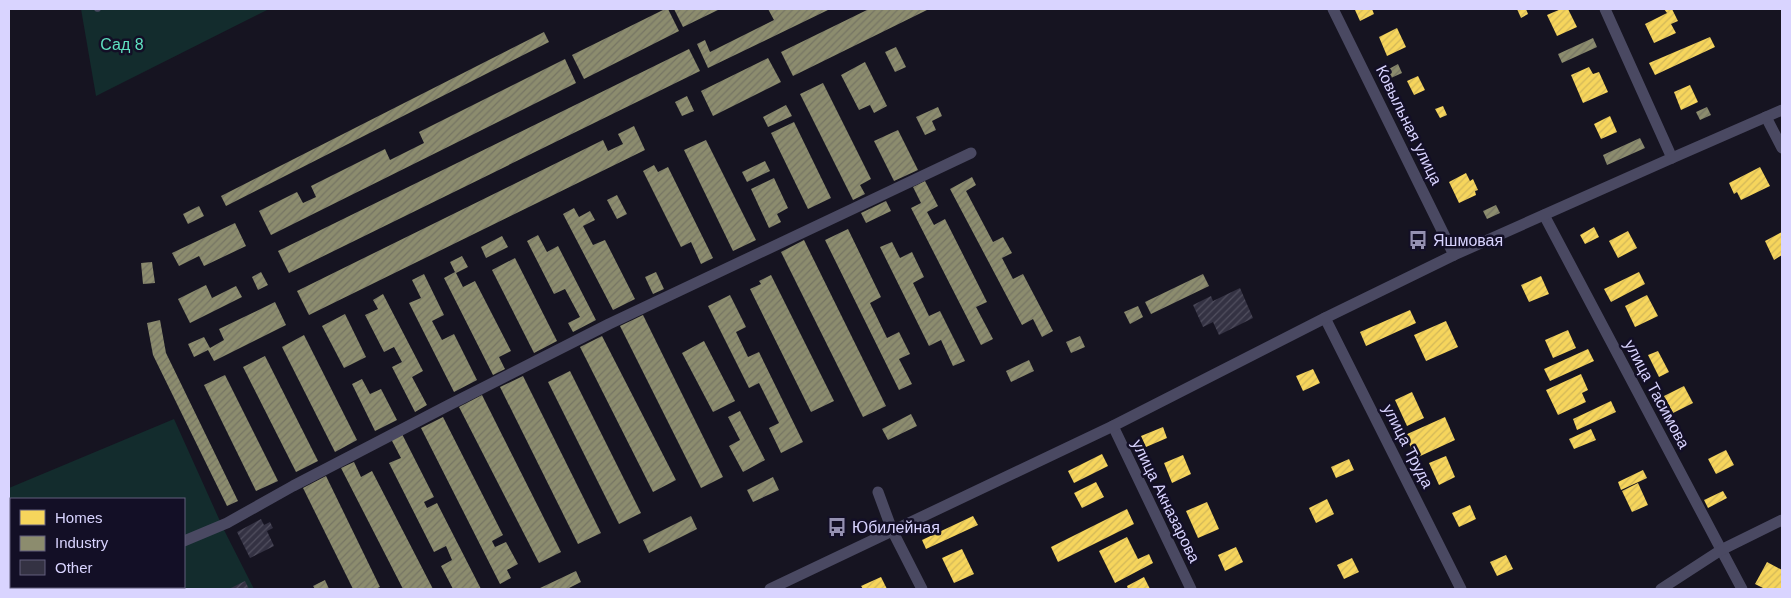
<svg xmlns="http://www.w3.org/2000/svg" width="1791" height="598" viewBox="0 0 1791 598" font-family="Arial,sans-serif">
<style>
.green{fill:#132c2d;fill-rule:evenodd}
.homes{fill:url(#homes-hatch)}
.industry{fill:url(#industry-hatch)}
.building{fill:url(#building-hatch)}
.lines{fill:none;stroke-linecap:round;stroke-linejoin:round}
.lane{stroke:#4a4962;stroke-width:5.5}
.street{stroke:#4a4962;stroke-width:11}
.labels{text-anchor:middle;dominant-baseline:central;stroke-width:5;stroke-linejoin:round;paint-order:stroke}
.park-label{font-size:16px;fill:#5fe0c0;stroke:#130f26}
.street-label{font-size:16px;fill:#d9d4ff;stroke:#130f26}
.poi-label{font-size:16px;fill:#d9d4ff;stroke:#130f26;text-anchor:start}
</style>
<defs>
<pattern id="homes-hatch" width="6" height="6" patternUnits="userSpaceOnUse" patternTransform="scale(1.25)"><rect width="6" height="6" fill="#f6d55c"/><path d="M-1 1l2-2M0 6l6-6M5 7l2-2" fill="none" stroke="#d2b759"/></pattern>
<pattern id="industry-hatch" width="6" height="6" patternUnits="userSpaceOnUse" patternTransform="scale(1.25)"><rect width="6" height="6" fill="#8c8c6e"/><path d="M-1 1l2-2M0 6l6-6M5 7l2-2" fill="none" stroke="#767564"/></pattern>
<pattern id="building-hatch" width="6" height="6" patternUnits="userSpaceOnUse" patternTransform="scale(1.25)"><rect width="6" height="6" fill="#343243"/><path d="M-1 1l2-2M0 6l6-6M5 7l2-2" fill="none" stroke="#514f5f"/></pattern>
</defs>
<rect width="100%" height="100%" fill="#161421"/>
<!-- green -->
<g class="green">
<polygon points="81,9 269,9 96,96"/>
<path d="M174,419L224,530L254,589H9V488ZM11,499H184V587H11Z"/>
</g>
<!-- homes -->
<g class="homes">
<polygon points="1359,9 1372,9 1374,14 1360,21 1355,10"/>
<polygon points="1517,9 1526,9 1528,14 1521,18"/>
<polygon points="1561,9 1568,9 1577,27 1557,36 1547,15"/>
<polygon points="1664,9 1672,9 1678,21 1671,24 1676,33 1654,43 1645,24 1667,13"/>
<polygon points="1397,28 1406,47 1387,56 1379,37"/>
<polygon points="1710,37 1715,47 1655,75 1649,63"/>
<polygon points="1589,67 1593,74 1599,72 1608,92 1583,103 1571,75"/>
<polygon points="1418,76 1425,90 1414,95 1407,81"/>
<polygon points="1690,85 1698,102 1681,110 1674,92"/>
<polygon points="1443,106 1447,115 1440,118 1435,109"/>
<polygon points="1610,116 1617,132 1601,139 1594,124"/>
<polygon points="1760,167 1770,186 1741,200 1737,192 1734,194 1729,183"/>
<polygon points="1466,173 1470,181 1473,179 1478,190 1475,191 1476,195 1459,203 1449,182"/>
<polygon points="1594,227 1599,237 1585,244 1580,235"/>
<polygon points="1628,231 1637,248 1618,258 1609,241"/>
<polygon points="1782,232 1782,255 1774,260 1765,241"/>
<polygon points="1639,272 1645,284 1611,302 1604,289"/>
<polygon points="1541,276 1549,294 1529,302 1521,285"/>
<polygon points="1647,295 1658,316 1635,327 1625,306"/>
<polygon points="1410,310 1416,323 1366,346 1360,332"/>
<polygon points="1446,321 1458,347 1426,361 1414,335"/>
<polygon points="1568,330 1576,348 1553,358 1545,340"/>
<polygon points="1588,349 1594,361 1550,381 1544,369"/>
<polygon points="1658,351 1669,372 1659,377 1648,355"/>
<polygon points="1313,369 1320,383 1303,391 1296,376"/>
<polygon points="1581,374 1588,390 1582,393 1586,402 1558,415 1546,390"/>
<polygon points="1684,386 1693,403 1673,413 1664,396"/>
<polygon points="1412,392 1424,418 1407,426 1395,400"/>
<polygon points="1611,401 1616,412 1577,430 1573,419"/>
<polygon points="1445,417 1455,440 1416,458 1405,435"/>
<polygon points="1163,427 1167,438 1146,447 1141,436"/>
<polygon points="1591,429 1596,440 1574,449 1569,439"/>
<polygon points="1726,450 1734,465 1716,474 1708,459"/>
<polygon points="1102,454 1108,466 1074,483 1068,471"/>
<polygon points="1183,455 1191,474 1172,483 1164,463"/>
<polygon points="1446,456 1455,477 1439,485 1429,463"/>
<polygon points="1349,459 1354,470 1336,478 1331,467"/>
<polygon points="1643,470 1647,478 1621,490 1618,482"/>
<polygon points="1096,482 1104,497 1082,508 1074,493"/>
<polygon points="1638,483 1648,505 1632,512 1622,491"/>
<polygon points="1723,491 1727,498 1708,508 1704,500"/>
<polygon points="1327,499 1334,514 1316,523 1309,508"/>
<polygon points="1207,502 1219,529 1198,538 1186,511"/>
<polygon points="1470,505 1476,519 1459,527 1452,513"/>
<polygon points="1127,509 1134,524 1058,562 1051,547"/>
<polygon points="973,516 978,525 926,549 922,540"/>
<polygon points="1127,537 1138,559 1149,554 1153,563 1115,583 1099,551"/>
<polygon points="1236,547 1243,562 1225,571 1218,555"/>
<polygon points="962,549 974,574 954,583 942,558"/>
<polygon points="1506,555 1513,569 1497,576 1490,562"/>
<polygon points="1352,558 1359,572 1344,579 1337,565"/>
<polygon points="1767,562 1782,570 1782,587 1781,589 1765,589 1755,584"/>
<polygon points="881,577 887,589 863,589 861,586"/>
<polygon points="1144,577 1150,589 1128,589 1127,586"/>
</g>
<!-- industry -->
<g class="industry">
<polygon points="665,9 668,9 679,31 584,79 572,55"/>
<polygon points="674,9 720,9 683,27"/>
<polygon points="768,9 830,9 708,68 697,44 705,40 710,52 774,20"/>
<polygon points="869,9 929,9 793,76 781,52"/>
<polygon points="544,32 549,42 226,206 221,196"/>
<polygon points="1593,38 1597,47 1562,63 1558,54"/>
<polygon points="896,47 906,67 895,72 885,52"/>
<polygon points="689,49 700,71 289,273 278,251"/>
<polygon points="768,58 781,82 713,116 701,91"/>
<polygon points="565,59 576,83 271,235 259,211 297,192 303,203 316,197 311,186 385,149 390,160 424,143 419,132"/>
<polygon points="865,62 887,106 874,113 870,105 859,110 841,75"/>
<polygon points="1398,64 1402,73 1391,78 1387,70"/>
<polygon points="823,83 871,179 860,185 865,194 853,200 800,94"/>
<polygon points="687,96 694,111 682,116 675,102"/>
<polygon points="786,105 792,116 768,127 763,117"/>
<polygon points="938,107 942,116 932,121 936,130 925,135 916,117"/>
<polygon points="1707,107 1711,115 1700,120 1696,112"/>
<polygon points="794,122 831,198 808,209 771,133"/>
<polygon points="634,126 645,150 309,315 297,291 603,140 608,151 623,144 618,134"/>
<polygon points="898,130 918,170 894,181 874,141"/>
<polygon points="1640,138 1645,148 1607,165 1603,155"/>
<polygon points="706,140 756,240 733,251 684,150"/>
<polygon points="765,161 770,171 747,182 742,172"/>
<polygon points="654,165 658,172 668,167 713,258 701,264 691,242 681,247 643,171"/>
<polygon points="972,177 976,185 966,191 993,242 1003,237 1012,253 1002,258 1013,279 1023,274 1053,331 1042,337 1033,319 1022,325 950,189"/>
<polygon points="774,178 788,208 777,214 781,222 769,228 751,189"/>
<polygon points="925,181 938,206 927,212 934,225 945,219 987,302 976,307 993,339 981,345 911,208 921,203 913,187"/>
<polygon points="617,195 627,214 617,219 607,200"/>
<polygon points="886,201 891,211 866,223 861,213"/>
<polygon points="1496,205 1500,213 1487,219 1483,211"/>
<polygon points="199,206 204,216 188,224 183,214"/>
<polygon points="574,208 579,217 590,211 595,220 583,226 593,245 605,240 635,299 613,310 563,214"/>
<polygon points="235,223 246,246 204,266 199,256 179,266 172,253"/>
<polygon points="848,229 881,297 870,303 887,338 899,332 910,354 899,359 912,384 899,390 825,240"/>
<polygon points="538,235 547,252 558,246 596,320 573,332 568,323 580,317 565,289 554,294 527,241"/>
<polygon points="502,236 508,247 486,258 481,247"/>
<polygon points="804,240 886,406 863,417 781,252"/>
<polygon points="892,242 900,258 912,252 924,277 913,283 929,316 940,311 965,361 953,366 941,340 929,346 880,247"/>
<polygon points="462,256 468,267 456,273 463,287 475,281 511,351 499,357 505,369 493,375 444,278 455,272 450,262"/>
<polygon points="515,258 557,341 534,353 492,270"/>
<polygon points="152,262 155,283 143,284 141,263"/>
<polygon points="261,272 268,285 258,290 252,277"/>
<polygon points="656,272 664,289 653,294 645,277"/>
<polygon points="424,274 444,315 432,321 442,340 454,334 477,380 454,392 409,303 421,298 412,280"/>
<polygon points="1203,274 1209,286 1151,314 1145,302"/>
<polygon points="771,275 834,401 811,412 750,289 761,284 759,281"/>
<polygon points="206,285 212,298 236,286 242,297 190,323 178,299"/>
<polygon points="383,294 423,371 412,377 427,405 415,412 392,367 402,362 394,347 384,352 365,315 378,309 373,300"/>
<polygon points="730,295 746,327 736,332 748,357 759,352 803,442 781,453 769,428 779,423 759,383 749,388 708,306"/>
<polygon points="275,302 286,325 214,361 208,350 194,357 188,344 204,337 210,348 224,340 219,329"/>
<polygon points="1138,306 1143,317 1130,324 1124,312"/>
<polygon points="345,314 366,357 344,368 322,326"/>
<polygon points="643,315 723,477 701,488 620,326"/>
<polygon points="160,320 166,353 238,501 227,506 153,355 147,323"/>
<polygon points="304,335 357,440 335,452 282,347"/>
<polygon points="602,336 676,480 653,492 580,347"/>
<polygon points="1080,336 1085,347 1071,353 1066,342"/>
<polygon points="704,341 735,401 713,412 682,353"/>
<polygon points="265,356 318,461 296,472 243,367"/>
<polygon points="1029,360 1034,371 1011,382 1006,371"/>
<polygon points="570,371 641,513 619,524 548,382"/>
<polygon points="225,375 278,481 256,491 204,385"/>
<polygon points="523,376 601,533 578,544 500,387"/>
<polygon points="362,379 370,394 381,389 397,420 375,431 352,384"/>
<polygon points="482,395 561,552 539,563 459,407"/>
<polygon points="740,411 765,460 743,472 729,446 740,440 728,417"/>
<polygon points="911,414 917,426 888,440 882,429"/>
<polygon points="443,417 503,535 492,541 495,547 506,542 518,564 507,570 511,578 500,584 421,428"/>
<polygon points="402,434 434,497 424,502 427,508 437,503 481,589 453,589 441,566 452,560 446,546 434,552 389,463 401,458 391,439"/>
<polygon points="354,462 361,477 372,471 433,589 403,589 341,468"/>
<polygon points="326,476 380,587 375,589 353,589 303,488"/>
<polygon points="773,477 779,490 753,502 747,490"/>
<polygon points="691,516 697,529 649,553 643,540"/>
<polygon points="576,571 581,582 567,589 538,589"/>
<polygon points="325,580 329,589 315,589 313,586"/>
</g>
<!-- building -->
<g class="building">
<polygon points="1240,288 1253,318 1219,335 1213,322 1203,327 1193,305 1211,296 1213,301"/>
<polygon points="261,519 264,525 270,522 273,528 267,531 274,546 250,558 237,532"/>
<polygon points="245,581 249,589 229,589"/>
</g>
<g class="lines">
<!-- lane -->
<polyline class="lane" points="97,9 98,9"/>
<!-- street -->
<g class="street">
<polyline points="1333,9 1454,255"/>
<polyline points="1605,9 1672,158"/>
<polyline points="1766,117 1782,148"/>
<polyline points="1544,215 1742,589"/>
<polyline points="1325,318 1461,589"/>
<polyline points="1113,426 1191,589"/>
<polyline points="878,492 892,530 922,589"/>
<polyline points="184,541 227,523 293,486 449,405 609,324 971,153"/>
<polyline points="73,589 78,587"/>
<polyline points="770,589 1113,426 1325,318 1454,255 1672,158 1782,110"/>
<polyline points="1661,589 1721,550 1782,520"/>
</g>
</g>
<!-- icons -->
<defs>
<g id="bus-bare" transform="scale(1.5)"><path d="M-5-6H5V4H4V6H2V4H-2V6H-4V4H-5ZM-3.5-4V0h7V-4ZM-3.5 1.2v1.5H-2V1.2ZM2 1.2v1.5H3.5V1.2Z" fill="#9591b1" stroke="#130f26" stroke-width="2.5" paint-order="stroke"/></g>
</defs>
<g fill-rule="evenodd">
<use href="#bus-bare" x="1418" y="240"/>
<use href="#bus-bare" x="837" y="527"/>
</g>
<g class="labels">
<!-- park labels -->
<g class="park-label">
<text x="122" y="44">Сад 8</text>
</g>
<!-- street labels -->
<g class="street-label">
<text transform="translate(1409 125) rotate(64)">Ковыльная улица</text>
<text transform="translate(1657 394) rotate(62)">улица Тасимова</text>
<text transform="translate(1408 446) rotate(63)">улица Труда</text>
<text transform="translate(1166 501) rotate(64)">улица Акназарова</text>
</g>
<!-- poi labels -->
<g class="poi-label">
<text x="1433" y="240">Яшмовая</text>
<text x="852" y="527">Юбилейная</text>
</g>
</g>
<!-- border -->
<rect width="1791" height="598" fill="none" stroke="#d9d4ff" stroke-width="20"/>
<!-- legend -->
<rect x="10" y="498" width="175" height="90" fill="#130f26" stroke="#625e7d"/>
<rect x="20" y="510" width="25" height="15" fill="#f6d55c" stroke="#625e7d"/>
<text x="55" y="523" font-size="15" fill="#d9d4ff">Homes</text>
<rect x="20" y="536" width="25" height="15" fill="#8c8c6e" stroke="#625e7d"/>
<text x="55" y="548" font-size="15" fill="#d9d4ff">Industry</text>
<rect x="20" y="560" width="25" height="15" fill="#343243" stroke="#625e7d"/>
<text x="55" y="573" font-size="15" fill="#d9d4ff">Other</text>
</svg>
